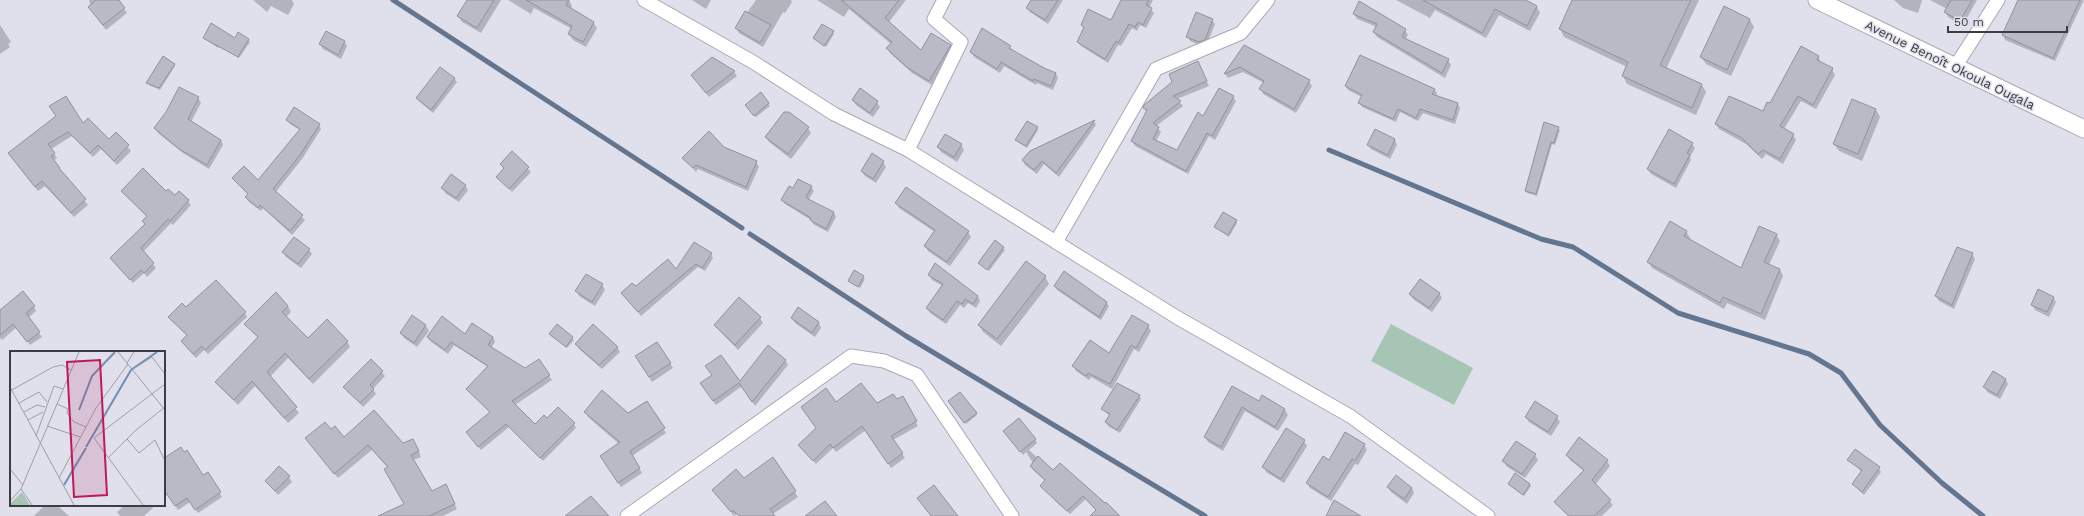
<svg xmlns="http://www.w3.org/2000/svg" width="2084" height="516" viewBox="0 0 2084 516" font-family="'Work Sans',sans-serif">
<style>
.green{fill:#a7c5b5}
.shadow{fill:#0003}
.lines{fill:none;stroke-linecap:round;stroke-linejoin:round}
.stream{stroke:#63758f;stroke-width:5}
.building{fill:#b9bac5;stroke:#92929d}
.minor-casing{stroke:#a8a9b4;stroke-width:15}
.tertiary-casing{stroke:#a8a9b4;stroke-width:19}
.minor{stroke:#fff;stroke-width:13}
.tertiary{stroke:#fff;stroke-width:17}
.labels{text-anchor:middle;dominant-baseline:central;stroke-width:3;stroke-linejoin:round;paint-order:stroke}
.street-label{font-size:13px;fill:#3c3c41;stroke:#dfe0ec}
.inset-river{fill:none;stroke:#748db1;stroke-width:2}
.inset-road{fill:none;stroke:#9e9ea8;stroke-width:1}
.view{fill:#c2185b;fill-opacity:0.15;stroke:#c2185b;stroke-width:2}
.inset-edge{fill:none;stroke:#3c3c41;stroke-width:2}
</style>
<rect width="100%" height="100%" fill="#dfe0ec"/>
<!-- green -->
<polygon class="green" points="1391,324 1473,368 1454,405 1371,361"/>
<!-- shadow -->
<g class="shadow">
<polygon points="89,0 117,0 127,13 106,30 92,12"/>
<polygon points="253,0 292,0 294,4 288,15 271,6 267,12"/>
<polygon points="468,0 501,0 481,33 462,22 458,16"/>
<polygon points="508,0 569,0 572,6 570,9 593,22 597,28 586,47 573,40 569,34 572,29 534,8 531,14"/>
<polygon points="692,0 711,0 706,9"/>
<polygon points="756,0 791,0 792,2 785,13 783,12 763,47 739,33 736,28"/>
<polygon points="817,0 906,0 889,22 921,52 950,45 953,50 932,85 912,73 890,53 887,48 891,44 849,9 844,17"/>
<polygon points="1032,0 1063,0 1048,24 1030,12 1027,8"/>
<polygon points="1122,0 1153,0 1149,8 1154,13 1146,28 1140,25 1137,31 1132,28 1121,46 1118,45 1108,63 1081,46 1078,42 1084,29 1082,25 1111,21"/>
<polygon points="1396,0 1524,0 1537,7 1540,13 1530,31 1499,15 1486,38 1435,10 1430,18"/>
<polygon points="1573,0 1699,0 1666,69 1702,85 1706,92 1696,115 1627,84 1623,76 1627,67 1564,37 1560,29"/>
<polygon points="1894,0 1922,0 1918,13 1903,8"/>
<polygon points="1930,0 1977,0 1963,25 1948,17 1945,12 1947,9"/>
<polygon points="2019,0 2084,0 2055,61 2005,40 2003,35"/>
<polygon points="1725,8 1750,20 1754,27 1731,76 1706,64 1701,57"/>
<polygon points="1354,14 1405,30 1408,35 1405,40 1448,60 1451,65 1445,78 1377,37 1374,32 1377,27 1357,19"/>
<polygon points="1212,20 1215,24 1207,44 1202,46 1190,41 1188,37"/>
<polygon points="0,25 11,42 8,44 10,47 0,54"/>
<polygon points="833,32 834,34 826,47 814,38"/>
<polygon points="204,38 248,39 250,42 239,58 219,46 218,48"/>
<polygon points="344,41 347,46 341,59 323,49 320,44"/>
<polygon points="1244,46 1309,81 1312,86 1296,113 1263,94 1261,89 1264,83 1243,72 1228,78 1225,74"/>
<polygon points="1010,47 1013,51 1056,74 1058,78 1053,90 1037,83 1036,85 1004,66 1000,73 974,57 971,52"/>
<polygon points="1818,56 1821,63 1832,69 1835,75 1816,109 1801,101 1784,129 1793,135 1796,140 1783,164 1766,154 1762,159 1746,144 1719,129 1716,124 1763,112"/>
<polygon points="174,64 175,66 160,90 149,85 147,83"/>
<polygon points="1200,67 1209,86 1177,99 1183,106 1156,126 1161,132 1156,141 1177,151 1204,117 1233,97 1236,101 1215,140 1209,136 1188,174 1135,146 1132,141 1147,113 1144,108"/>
<polygon points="734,72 737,76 709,97 692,76"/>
<polygon points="454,78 457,82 433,113 420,102 417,98"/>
<polygon points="1346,86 1434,89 1437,93 1435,97 1458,104 1460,108 1455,124 1423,113 1418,121 1400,112 1396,122 1362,107 1360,103 1362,97 1348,90"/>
<polygon points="761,94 770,106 756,117 748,107"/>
<polygon points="198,98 201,103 191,122 221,140 223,145 209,169 183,153 158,133 155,128"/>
<polygon points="853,100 877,102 880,107 873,117 856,105"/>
<polygon points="1852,100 1876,110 1880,117 1862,161 1839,151 1834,144"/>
<polygon points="287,120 319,125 321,129 302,159 275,193 305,220 292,235 263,208 261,211 249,202 246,197 248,195 233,178 259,182 300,130 290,124"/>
<polygon points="1094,121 1096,125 1059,177 1044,164 1037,174 1025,165 1023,161"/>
<polygon points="1545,123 1560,130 1555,145 1552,144 1537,196 1527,193 1526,191"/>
<polygon points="83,125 109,140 116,134 131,151 117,165 101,149 93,157 72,136 51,149 57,158 53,161 61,173 88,205 74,217 45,186 38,191 12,158"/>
<polygon points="1037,127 1038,130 1027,148 1018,142 1017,140"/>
<polygon points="808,128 811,133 791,159 769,142 766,137"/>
<polygon points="1376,130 1395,140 1397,145 1390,159 1371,149 1368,145"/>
<polygon points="1692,144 1695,148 1690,157 1691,160 1676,188 1651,174 1648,169"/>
<polygon points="961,145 964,150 957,162 941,152 938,147"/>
<polygon points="724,148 756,162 759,167 748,191 698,169 696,172 684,158"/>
<polygon points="512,152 531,172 512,192 498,177 505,170 501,164"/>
<polygon points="883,162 886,167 876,183 865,176 862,171"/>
<polygon points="465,185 468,190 459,202 445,193 443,188"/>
<polygon points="811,187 814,191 809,199 834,213 836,217 828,232 813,224 811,220 785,204 782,200 793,190"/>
<polygon points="122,191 166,192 188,201 191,205 173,225 171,223 143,252 156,268 147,277 144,273 133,283 111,258 145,225 147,217"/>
<polygon points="896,203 968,232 971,237 950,266 928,251 925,246 935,232 899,208"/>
<polygon points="1236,220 1237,223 1229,237 1215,227"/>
<polygon points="1686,231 1690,238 1689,240 1742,270 1776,234 1780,241 1769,265 1780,269 1783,276 1765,320 1727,303 1724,309 1652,268 1648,262"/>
<polygon points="995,241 1005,250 989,271 979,263"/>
<polygon points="309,250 312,254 301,268 286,257 283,252"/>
<polygon points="711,254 713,258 705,271 698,267 641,316 622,293 676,271"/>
<polygon points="1972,254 1975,259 1954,309 1939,301 1936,296"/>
<polygon points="854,272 865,279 860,288 849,281"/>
<polygon points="929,275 978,296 980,301 976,308 968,303 964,308 960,305 946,324 930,313 927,308 943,286 932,280"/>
<polygon points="1045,276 1049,284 1001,346 983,332 979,325"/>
<polygon points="602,285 605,290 595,306 579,296 577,291"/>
<polygon points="1055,286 1106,302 1109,306 1101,320 1057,290"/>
<polygon points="1439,293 1442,298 1432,312 1413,299 1410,294"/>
<polygon points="2053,297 2056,302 2049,317 2035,310 2032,305"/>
<polygon points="288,306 291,312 286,317 308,339 347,341 350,347 313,384 288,358 270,377 299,413 288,423 255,386 238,405 216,383 258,338 246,324"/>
<polygon points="34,307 36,311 28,318 42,337 30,345 17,327 2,340 0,338 0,312"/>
<polygon points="186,309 245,313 247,317 208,354 204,350 196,358 182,342 187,336 169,317"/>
<polygon points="412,316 426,326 429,331 417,347 404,338 401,333"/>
<polygon points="760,318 763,323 738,350 715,326"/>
<polygon points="792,318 819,323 821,328 815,337 795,323"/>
<polygon points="557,326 574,340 567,348 550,334"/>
<polygon points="1148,326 1151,331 1139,352 1134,349 1112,389 1091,377 1089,380 1076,371 1074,366 1109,355"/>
<polygon points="465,335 493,337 495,342 491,348 525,369 539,360 549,376 552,380 515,405 535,425 547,419 574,424 576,428 543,461 509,427 481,450 470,436 490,413 468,389 488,367 454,345 448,354 430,341 428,337"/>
<polygon points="576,344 617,347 620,352 602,369 579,349"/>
<polygon points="371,360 385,376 373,389 376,394 363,407 345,387"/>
<polygon points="785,360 788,365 755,406 742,386 716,405 704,388 740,383"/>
<polygon points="639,362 670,363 673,368 652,382"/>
<polygon points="2006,380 2008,384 2000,399 1987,392 1985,387"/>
<polygon points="1233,387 1259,402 1262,397 1285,410 1288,415 1278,431 1245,411 1223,451 1208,442 1205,437"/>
<polygon points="1139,395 1141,399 1120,433 1108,426 1106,422 1110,416 1102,409"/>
<polygon points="902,397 918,426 893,440 905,458 891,468 866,430 836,452 833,448 816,464 800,445 817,428 836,403 876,405 896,401"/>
<polygon points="647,402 666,433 632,456 642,473 621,487 603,460 619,444 588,417 585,412 628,414"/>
<polygon points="950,404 976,413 977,415 966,424"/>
<polygon points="1526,417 1557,417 1560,422 1551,436 1529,422"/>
<polygon points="331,431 344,439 416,445 421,457 413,460 431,492 449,491 457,509 443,516 393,516 405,505 388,468 372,450 338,478 306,438"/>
<polygon points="1007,435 1035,439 1037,443 1029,450 1053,472 1117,516 1101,516 1086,499 1070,514 1055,501 1049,484 1033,470 1031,466 1033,463 1026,452 1023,455"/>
<polygon points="1304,441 1307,446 1284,483 1266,472 1264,467"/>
<polygon points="1364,445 1367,450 1358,465 1355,464 1331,501 1310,488 1307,483 1329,461"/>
<polygon points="1535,455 1538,460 1525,478 1506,466 1504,461"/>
<polygon points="1567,455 1607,461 1610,466 1595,485 1613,505 1602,516 1568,516 1555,502 1584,471 1570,460"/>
<polygon points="773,459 798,497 773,514 774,516 738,516 737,514 734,516 713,490 743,479"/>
<polygon points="164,460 203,477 207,473 222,497 198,513 190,502 178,510 168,494 164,498"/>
<polygon points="1849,460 1879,468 1881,472 1864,495 1853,484 1862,472"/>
<polygon points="289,477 292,482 278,495 266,481"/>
<polygon points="1509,484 1530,484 1531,486 1524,496"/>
<polygon points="1388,487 1412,488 1414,493 1407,504 1391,492"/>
<polygon points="45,505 57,505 69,516 34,516"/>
<polygon points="125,505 156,505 144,516 120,516 117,512"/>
</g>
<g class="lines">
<!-- stream -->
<g class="stream">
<polyline points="393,0 742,228"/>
<polyline points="1329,150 1541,239 1573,247 1678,313 1809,354 1841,373 1880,425 1942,483 1983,516"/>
<polyline points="750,234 906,336 1205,516"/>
</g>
</g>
<!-- building -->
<g class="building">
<polygon points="96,0 119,0 125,8 103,25 88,7"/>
<polygon points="467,0 494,0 477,28 457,16"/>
<polygon points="526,0 569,0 566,5 594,22 583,42 568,34 572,26"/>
<polygon points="841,0 899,0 885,18 921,50 931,33 951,45 929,81 908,68 886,48 892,42"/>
<polygon points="1031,0 1058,0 1045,20 1026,8"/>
<polygon points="1121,0 1149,0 1146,5 1152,8 1143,25 1138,22 1135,27 1129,24 1118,43 1116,41 1105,59 1077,42 1084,27 1081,25 1088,9 1111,20"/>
<polygon points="1423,0 1526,0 1537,6 1527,26 1495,9 1482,33"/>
<polygon points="1572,0 1691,0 1660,65 1702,84 1692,108 1622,76 1628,62 1559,29"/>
<polygon points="1951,0 1972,0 1960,21 1944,12"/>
<polygon points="2018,0 2080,0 2053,58 2002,35"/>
<polygon points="1359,1 1406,29 1402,37 1449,59 1442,73 1373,32 1377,24 1353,14"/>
<polygon points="1724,6 1750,19 1727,70 1700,57"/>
<polygon points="745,11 771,25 760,43 735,28"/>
<polygon points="1196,12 1213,19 1205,40 1199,42 1186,37"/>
<polygon points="211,23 235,38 238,32 249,39 238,57 203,38"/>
<polygon points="822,24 834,31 824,46 813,38"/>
<polygon points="982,28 1011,46 1009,48 1044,68 1056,73 1051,86 1034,79 1033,81 1001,62 997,69 970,52"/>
<polygon points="326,31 345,41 338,55 319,44"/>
<polygon points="1244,45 1310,80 1294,109 1259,89 1264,81 1240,67 1224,74"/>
<polygon points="1801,46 1819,56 1817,60 1833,68 1813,105 1798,96 1780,126 1794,134 1780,159 1763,150 1758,154 1742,138 1715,124 1729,96 1763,111 1767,102 1770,103"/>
<polygon points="1360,55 1435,89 1432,94 1458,103 1453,120 1420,109 1416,118 1398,109 1393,119 1358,103 1362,95 1345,86"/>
<polygon points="163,56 175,64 159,88 146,83"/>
<polygon points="712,57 735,71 706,93 691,75"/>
<polygon points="1198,61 1207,81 1173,96 1181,101 1153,123 1159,127 1153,139 1177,150 1198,112 1203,116 1219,88 1234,96 1212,136 1207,133 1186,171 1131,141 1147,110 1143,108 1144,105 1172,82 1169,74"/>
<polygon points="440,67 455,78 431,110 416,98"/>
<polygon points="179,87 199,97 188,119 221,140 207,165 179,149 154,128 166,112"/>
<polygon points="860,88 878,101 870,113 852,100"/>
<polygon points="761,92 769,103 754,116 745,105"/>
<polygon points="66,96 83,123 88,118 109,139 116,132 129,145 114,161 98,145 90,153 68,132 48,144 55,153 51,156 60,168 59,168 86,199 71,213 42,181 35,187 8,153 56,116 49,106"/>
<polygon points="1852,99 1876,109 1858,154 1833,144"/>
<polygon points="294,107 320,124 300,155 273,189 303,215 290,231 260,205 258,208 245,197 248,194 232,178 244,166 258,180 300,129 286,120"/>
<polygon points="784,112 789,112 809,127 788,154 765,137"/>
<polygon points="1095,120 1056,173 1042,161 1034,170 1022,160 1030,151"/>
<polygon points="1027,121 1038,127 1026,146 1015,140"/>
<polygon points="1544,122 1559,127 1554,143 1551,142 1536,194 1525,191"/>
<polygon points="1375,129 1395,139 1388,155 1367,145"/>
<polygon points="1669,129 1693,143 1687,153 1690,155 1674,184 1647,169"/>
<polygon points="709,131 724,147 757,161 746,187 696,165 693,168 682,158"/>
<polygon points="945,134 962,144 954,157 937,147"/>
<polygon points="512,151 529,167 509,189 496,177 504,168 500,164"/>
<polygon points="872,153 884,161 873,179 861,171"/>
<polygon points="143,168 166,191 168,189 175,195 179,191 189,200 170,221 168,219 141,248 154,263 144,273 141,270 130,280 110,258 145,224 142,221 147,216 121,191"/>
<polygon points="451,174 466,185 456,198 441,188"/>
<polygon points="798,179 812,186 806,197 808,199 834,212 826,229 810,220 811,218 781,200 789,186 793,188"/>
<polygon points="906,187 969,231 947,262 924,246 935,230 895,203"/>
<polygon points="1223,212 1237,220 1228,235 1214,227"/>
<polygon points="1670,221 1687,231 1684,236 1741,268 1759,226 1777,234 1764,262 1780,269 1761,314 1723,297 1720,303 1647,262"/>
<polygon points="294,237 310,249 298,264 282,252"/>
<polygon points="995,240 1004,247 987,270 978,263"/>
<polygon points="694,242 712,253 702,268 696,264 638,312 621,293 632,283 636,286 668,259 676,269"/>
<polygon points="1957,247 1973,253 1952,305 1935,296"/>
<polygon points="1026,261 1046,276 997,339 978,325"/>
<polygon points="935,263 978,296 973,304 965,299 962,304 957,301 943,320 926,308 943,284 928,275"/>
<polygon points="854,270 864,276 858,287 848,281"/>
<polygon points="1064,271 1107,302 1099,317 1054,286"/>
<polygon points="586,274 603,284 592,302 575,291"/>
<polygon points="1420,279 1440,293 1429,308 1409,294"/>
<polygon points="216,280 246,312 205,350 202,346 193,354 181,341 187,335 168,317 182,303 186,307"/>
<polygon points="2038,289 2054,297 2047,312 2031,305"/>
<polygon points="23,291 35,306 26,313 40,332 27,342 13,324 0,335 0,310"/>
<polygon points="276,292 288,306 282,312 308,338 327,319 348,341 309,379 285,353 267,372 297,407 284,418 252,381 234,400 215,382 258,337 244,324"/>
<polygon points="739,297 761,317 735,345 714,325"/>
<polygon points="798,307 819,322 812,333 791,318"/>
<polygon points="412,315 426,325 414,343 400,333"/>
<polygon points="1132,315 1149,325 1136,348 1131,345 1110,384 1088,373 1086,376 1072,366 1090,340 1109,353"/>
<polygon points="442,316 465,334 472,323 493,337 488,345 525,368 539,359 550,375 512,401 535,424 544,415 547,418 558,407 575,423 540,458 506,424 478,447 466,432 490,412 466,389 488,366 451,342 445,350 427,337"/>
<polygon points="557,324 573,337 566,347 549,334"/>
<polygon points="593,324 618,347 599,365 575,344"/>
<polygon points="657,342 671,363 649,377 635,356"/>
<polygon points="768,345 786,360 752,402 739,383 713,401 700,383 712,375 705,366 721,355 740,381"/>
<polygon points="371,359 383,371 370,385 374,389 360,403 343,387"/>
<polygon points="1993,371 2006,379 1997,395 1983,387"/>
<polygon points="861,383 877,403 893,394 897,399 903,396 917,421 891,436 903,453 888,464 862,426 833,448 830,444 813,461 798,445 816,428 801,407 826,388 836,402"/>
<polygon points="1117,383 1140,395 1117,430 1105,422 1110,414 1101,409"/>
<polygon points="1232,386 1259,401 1262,395 1285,409 1275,427 1242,407 1221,447 1204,437"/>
<polygon points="602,390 628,413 647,401 665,428 630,451 640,468 618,483 600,456 620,442 584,412"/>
<polygon points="960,392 977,413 964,423 948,401"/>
<polygon points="1535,401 1558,416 1548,432 1525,417"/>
<polygon points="374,410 403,443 413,439 419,451 411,455 432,491 446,484 455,504 429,516 378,516 404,504 384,469 388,467 368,445 334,474 305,438 325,422 331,429 335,426 344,437"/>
<polygon points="1019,418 1036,439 1020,452 1003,431"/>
<polygon points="1286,428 1305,440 1281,479 1262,467"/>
<polygon points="1345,432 1365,444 1355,461 1352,459 1328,497 1306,483 1323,456 1329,460"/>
<polygon points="1579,437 1608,460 1592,480 1611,500 1594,516 1569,516 1554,502 1584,470 1566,455"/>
<polygon points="1516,441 1536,454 1522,474 1502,461"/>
<polygon points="181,447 184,452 187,450 203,475 208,472 221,492 195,510 187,498 175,506 164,490 164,458"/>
<polygon points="1855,449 1880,467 1862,492 1852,484 1862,470 1847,460"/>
<polygon points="1038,456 1053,470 1060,463 1105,503 1106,502 1120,516 1090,516 1096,510 1083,496 1067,511 1040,486 1045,480 1030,466"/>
<polygon points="773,457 796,491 770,509 775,516 739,516 733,510 731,512 712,490 736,469 744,478"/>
<polygon points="279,466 290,476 275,491 265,481"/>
<polygon points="1515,473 1530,484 1523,495 1508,484"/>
<polygon points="1396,475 1412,488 1404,499 1387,487"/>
<polygon points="934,485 958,516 931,516 917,498"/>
<polygon points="591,496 609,516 565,516"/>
<polygon points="1334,500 1361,516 1326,516"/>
<polygon points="825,501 837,516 805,516"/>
</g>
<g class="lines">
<!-- minor casing -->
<g class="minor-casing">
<g id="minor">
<polyline points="644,0 753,62 834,114 908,150 1178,318 1350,416 1488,516"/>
<polyline points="1955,67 1998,0"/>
<polyline points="908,150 961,42 934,19 944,0"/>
<polyline points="1056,242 1156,69 1241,33 1268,0"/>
<polyline points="627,516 851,356 884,361 917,375 1012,516"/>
</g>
</g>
<!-- tertiary casing -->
<g class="tertiary-casing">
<polyline id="tertiary" points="1817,0 2084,129"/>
</g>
<!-- minor -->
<use href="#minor" class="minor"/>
<!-- tertiary -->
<use href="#tertiary" class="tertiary"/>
</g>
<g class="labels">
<!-- street labels -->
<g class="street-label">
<text transform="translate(1950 65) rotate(26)">Avenue Benoît Okoula Ougala</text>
</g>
</g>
<!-- overview -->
<g transform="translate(10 351)">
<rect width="155" height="155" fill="#dfe0ec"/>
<path d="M12,141L20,154H0V153Z" fill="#a7c5b5"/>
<path class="inset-river" d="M69,59L82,25L105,1M76,96L121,19L147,1M54,134L76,97"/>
<path class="inset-road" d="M108,1L155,59M117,12L124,1M123,18L142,6L155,23M0,36L64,154M0,40L43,16L52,14L61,19M9,52L29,41L37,51M47,53L58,58L57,62L64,71L76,76M14,61L27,54L35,56M18,69L33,61M37,75L70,86M26,85L44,35L53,38M117,88L129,102L145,89L154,108M98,107L126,79L155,56M0,118L13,134M49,127L86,57L118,13M11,138L22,154M0,150L11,138L69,1M133,154L84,87L155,33"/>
<path class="view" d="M90,9L97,144L64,146L57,11Z"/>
<rect width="155" height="155" class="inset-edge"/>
</g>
<!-- scale -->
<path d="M1948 26v6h119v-6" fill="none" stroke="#3c3c41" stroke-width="2"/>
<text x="1954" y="26" font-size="12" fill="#3c3c41" stroke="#dfe0ec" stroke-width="3" paint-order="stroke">50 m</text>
</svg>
